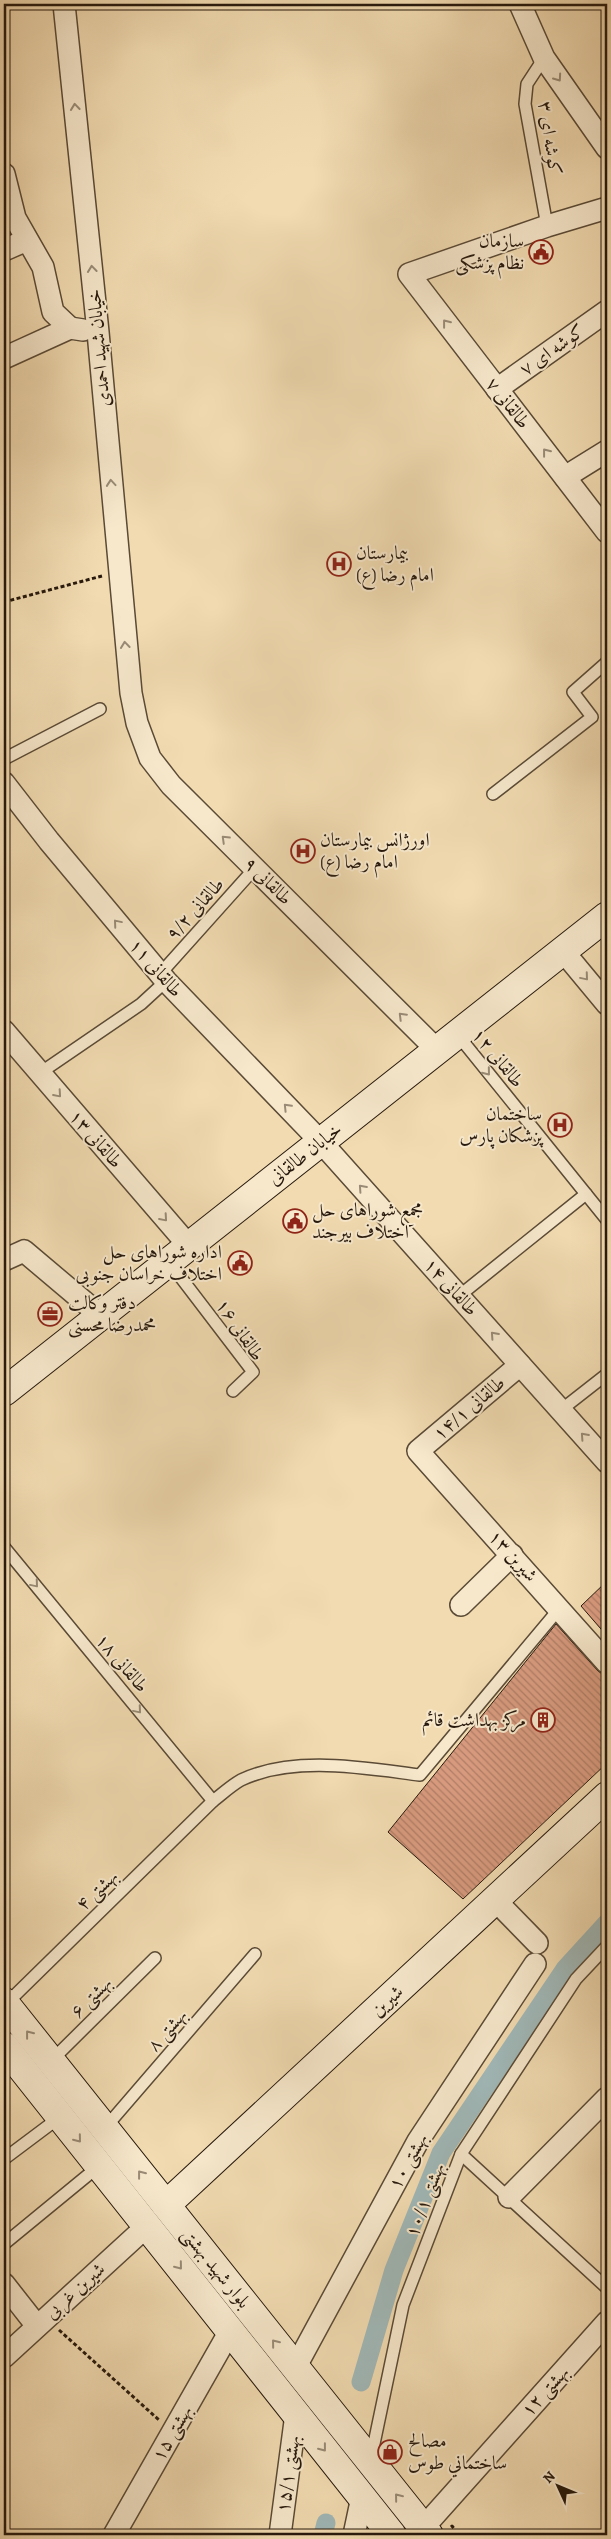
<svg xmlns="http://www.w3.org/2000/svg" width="611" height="2539" viewBox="0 0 611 2539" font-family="Alegreya,Amiri,serif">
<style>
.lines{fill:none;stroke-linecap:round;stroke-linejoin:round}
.canal{stroke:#a0b8b8;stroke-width:19}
.building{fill:url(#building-back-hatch);stroke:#27190d}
.lane-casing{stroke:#5a4a36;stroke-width:14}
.street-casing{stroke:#5a4a36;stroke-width:24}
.secondary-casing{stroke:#27190d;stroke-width:30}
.path{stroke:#27190d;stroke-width:3;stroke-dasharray:4 2.5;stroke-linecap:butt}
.lane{stroke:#f7e8cc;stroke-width:11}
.street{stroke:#f7e8cc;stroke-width:21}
.secondary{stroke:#f7e8cc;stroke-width:28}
.oneway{stroke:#998b76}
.labels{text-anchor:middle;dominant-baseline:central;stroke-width:4;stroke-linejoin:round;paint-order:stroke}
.street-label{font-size:19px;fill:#27190d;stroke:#f7e8cc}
.poi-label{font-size:19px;fill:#27190d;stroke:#f7e8cc;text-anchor:start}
</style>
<defs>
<pattern id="building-back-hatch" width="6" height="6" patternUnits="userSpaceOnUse" patternTransform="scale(1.25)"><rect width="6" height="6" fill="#d89a7e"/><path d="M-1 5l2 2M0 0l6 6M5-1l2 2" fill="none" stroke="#af7d66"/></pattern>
</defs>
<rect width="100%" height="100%" fill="#f2dbb1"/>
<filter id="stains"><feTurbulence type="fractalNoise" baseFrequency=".004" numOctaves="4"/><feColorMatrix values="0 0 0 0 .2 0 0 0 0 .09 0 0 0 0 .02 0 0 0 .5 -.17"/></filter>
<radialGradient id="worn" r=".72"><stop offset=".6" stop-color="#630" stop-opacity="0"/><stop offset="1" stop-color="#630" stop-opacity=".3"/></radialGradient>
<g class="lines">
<!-- canal -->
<g class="canal">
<polyline points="361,2382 394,2270 441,2153 565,1969 607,1923"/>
<polyline points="323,2535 326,2523"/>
</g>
</g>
<!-- building -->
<g class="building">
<polygon points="607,1581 607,1636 581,1606"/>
<polygon points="556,1624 598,1671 607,1677 607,1763 463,1899 388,1832"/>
</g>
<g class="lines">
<!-- lane casing -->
<g class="lane-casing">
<g id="lane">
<polyline points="544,58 527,84 525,104 547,226"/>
<polyline points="4,759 100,709"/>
<polyline points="493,794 592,717 573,692 607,662"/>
<polyline points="160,974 255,868"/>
<polyline points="457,1034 607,1220"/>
<polyline points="40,1073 141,1004 166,981"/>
<polyline points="169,1262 253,1372 233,1391"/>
<polyline points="459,1296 586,1194"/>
<polyline points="561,1410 607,1374"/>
<polyline points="4,1547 213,1801"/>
<path d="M6,2004L213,1801C222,1794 232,1785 241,1780C294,1755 364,1768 420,1775L559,1609"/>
<polyline points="51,2061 155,1958"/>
<polyline points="105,2128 255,1954"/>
<polyline points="461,2154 607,2288"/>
<polyline points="4,2159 60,2117"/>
<polyline points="4,2244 99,2166"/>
<polyline points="371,2458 403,2305 461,2154 576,1979 607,1946"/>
</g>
</g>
<!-- street casing -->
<g class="street-casing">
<g id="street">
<polyline points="64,4 98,332 131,693 137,723 150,758 171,785 437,1050"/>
<polyline points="520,4 544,58 607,148"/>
<polyline points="4,174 15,218 43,267 53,312 70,328"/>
<polyline points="607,208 547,226 409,274 607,532"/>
<polyline points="4,250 27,240"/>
<polyline points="4,358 70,328 83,330"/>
<polyline points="497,389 607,311"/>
<polyline points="565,477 607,451"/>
<polyline points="4,783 49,841 166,981 321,1142 607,1462"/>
<polyline points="563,951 607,1004"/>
<polyline points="4,1031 189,1246"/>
<polyline points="4,1260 24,1251 101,1316"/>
<polyline points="520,1365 418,1451 607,1663"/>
<polyline points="461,1605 512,1555"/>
<polyline points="496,1901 537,1943"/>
<polyline points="509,2197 607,2098"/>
<polyline points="4,2284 37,2326"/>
<polyline points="4,2357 147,2226"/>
<polyline points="295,2368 418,2141 535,1964"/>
<polyline points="423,2528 607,2322"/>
<polyline points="114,2535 230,2331"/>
<polyline points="280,2535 296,2414"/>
<polyline points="354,2535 362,2497"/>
</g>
</g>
<!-- secondary casing -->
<g class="secondary-casing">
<g id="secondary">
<polyline points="4,1392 607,916"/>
<polyline points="4,2002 429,2535"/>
<polyline points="4,2046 392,2535"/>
<polyline points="166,2205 607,1796"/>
</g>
</g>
<!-- path -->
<g class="path">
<polyline points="4,602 102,576"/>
<polyline points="59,2330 159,2420"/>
<polyline points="451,2527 452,2526 459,2535"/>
</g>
<!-- lane -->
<use href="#lane" class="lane"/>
<!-- street -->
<use href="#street" class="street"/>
<!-- secondary -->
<use href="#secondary" class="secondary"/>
</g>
<!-- one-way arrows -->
<defs><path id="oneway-chevron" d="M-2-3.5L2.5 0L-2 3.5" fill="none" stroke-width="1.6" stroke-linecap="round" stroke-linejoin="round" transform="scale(1.25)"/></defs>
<g class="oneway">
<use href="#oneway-chevron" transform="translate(558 78) rotate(55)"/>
<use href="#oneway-chevron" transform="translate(75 107) rotate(-96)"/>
<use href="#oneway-chevron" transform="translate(92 269) rotate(-96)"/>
<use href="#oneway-chevron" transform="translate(446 323) rotate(-128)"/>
<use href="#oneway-chevron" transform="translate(546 452) rotate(-128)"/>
<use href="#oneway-chevron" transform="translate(111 483) rotate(-95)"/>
<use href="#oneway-chevron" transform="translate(125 645) rotate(-96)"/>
<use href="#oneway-chevron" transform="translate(225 839) rotate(-136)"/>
<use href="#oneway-chevron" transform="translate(117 923) rotate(-130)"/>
<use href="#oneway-chevron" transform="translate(585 977) rotate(50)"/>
<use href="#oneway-chevron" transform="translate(402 1016) rotate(-135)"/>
<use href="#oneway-chevron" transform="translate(487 1072) rotate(51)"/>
<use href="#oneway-chevron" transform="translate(58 1094) rotate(49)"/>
<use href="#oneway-chevron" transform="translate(287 1107) rotate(-134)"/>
<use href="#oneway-chevron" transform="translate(362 1188) rotate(-132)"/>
<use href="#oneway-chevron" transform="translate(164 1218) rotate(49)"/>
<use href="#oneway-chevron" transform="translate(494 1335) rotate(-132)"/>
<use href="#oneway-chevron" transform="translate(584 1436) rotate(-132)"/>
<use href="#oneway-chevron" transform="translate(35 1584) rotate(50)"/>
<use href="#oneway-chevron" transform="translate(138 1710) rotate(50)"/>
<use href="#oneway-chevron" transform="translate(29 2034) rotate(-128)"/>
<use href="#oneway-chevron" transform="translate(78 2139) rotate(51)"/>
<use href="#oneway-chevron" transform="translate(141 2174) rotate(-128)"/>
<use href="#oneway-chevron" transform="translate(179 2266) rotate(51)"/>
<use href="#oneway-chevron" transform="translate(275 2343) rotate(-129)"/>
<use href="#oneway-chevron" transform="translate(323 2448) rotate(52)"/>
<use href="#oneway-chevron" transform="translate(398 2497) rotate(-129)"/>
</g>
<!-- icons -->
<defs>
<g id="civic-ring" transform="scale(1.25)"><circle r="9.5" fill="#f7e8cc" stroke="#8f2418" stroke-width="1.5"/><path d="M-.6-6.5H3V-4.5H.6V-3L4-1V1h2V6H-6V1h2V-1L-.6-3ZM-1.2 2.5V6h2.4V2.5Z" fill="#8f2418"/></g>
<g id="hospital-ring" transform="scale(1.25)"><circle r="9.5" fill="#f7e8cc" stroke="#8f2418" stroke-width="1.5"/><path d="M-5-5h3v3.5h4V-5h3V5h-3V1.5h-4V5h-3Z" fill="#8f2418"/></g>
<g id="office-ring" transform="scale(1.25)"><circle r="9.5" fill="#f7e8cc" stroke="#8f2418" stroke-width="1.5"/><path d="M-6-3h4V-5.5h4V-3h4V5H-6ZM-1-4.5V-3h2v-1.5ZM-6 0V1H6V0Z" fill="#8f2418"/></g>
<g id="building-ring" transform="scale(1.25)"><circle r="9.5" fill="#f7e8cc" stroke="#8f2418" stroke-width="1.5"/><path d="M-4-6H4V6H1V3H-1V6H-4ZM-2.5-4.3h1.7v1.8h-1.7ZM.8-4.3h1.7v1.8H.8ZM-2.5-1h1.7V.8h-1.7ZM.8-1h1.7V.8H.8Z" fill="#8f2418"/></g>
<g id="shop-ring" transform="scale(1.25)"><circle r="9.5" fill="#f7e8cc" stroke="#8f2418" stroke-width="1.5"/><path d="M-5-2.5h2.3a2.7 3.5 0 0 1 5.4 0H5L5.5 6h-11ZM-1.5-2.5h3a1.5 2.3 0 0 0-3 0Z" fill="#8f2418"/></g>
</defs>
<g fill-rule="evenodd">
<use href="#civic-ring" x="541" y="252"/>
<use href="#hospital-ring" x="339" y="564"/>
<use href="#hospital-ring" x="303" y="851"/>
<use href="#hospital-ring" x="560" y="1125"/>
<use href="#civic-ring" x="295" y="1221"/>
<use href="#civic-ring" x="240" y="1263"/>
<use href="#office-ring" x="50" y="1314"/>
<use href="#building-ring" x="543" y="1720"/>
<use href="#shop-ring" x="390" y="2452"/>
</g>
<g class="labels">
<!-- street labels -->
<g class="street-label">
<text transform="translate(550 138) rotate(82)">کوشه ای ۳</text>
<text transform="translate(99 348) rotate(-95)">خیابان شهید احمدی</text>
<text transform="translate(552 350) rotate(-35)">کوشه ای ۷</text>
<text transform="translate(508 403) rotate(52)">طالقانی ۷</text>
<text transform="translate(268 881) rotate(45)">طالقانی ۹</text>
<text transform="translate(195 909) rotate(-48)">طالقانی ۹/۲</text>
<text transform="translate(156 968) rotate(49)">طالقانی ۱۱</text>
<text transform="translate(498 1058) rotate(51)">طالقانی ۱۲</text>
<text transform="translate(96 1139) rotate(49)">طالقانی ۱۳</text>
<text transform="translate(305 1154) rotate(-38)">خیابان طالقانی</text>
<text transform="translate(451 1287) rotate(48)">طالقانی ۱۴</text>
<text transform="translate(240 1330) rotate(56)">طالقانی ۱۶</text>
<text transform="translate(469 1408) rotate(-40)">طالقانی ۱۴/۱</text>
<text transform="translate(513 1556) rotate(48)">شیرین ۱۳</text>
<text transform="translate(122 1663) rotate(50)">طالقانی ۱۸</text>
<text transform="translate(97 1890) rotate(-44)">بهشتی ۴</text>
<text transform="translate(91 1997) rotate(-45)">بهشتی ۶</text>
<text transform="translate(387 2001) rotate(-43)">شیرین</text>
<text transform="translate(167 2030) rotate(-49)">بهشتی ۸</text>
<text transform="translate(408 2161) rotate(-61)">بهشتی ۱۰</text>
<text transform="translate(425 2200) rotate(-69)">بهشتی ۱۰/۱</text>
<text transform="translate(216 2268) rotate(51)">بلوار شهید بهشتی</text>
<text transform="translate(75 2291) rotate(-42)">شیرین غربی</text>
<text transform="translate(545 2391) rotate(-48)">بهشتی ۱۲</text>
<text transform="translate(172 2433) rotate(-60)">بهشتی ۱۵</text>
<text transform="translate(288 2474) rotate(-82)">بهشتی ۱۵/۱</text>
</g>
<!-- poi labels -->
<g class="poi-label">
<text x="524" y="241" text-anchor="end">سازمان<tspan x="524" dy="22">نظام پزشکی</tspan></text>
<text x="356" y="553">بیمارستان<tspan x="356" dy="22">امام رضا (ع)</tspan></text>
<text x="320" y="840">اورژانس بیمارستان<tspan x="320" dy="22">امام رضا (ع)</tspan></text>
<text x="542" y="1114" text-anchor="end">ساختمان<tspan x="542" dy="22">پزشکان پارس</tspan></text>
<text x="312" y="1210">مجمع شوراهای حل<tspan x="312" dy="22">اختلاف بیرجند</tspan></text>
<text x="222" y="1252" text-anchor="end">اداره شوراهای حل<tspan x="222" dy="22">اختلاف خراسان جنوبی</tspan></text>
<text x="68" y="1303">دفتر وکالت<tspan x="68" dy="22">محمدرضا محسنی</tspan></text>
<text x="526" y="1720" text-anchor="end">مرکز بهداشت قائم</text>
<text x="408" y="2441">مصالح<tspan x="408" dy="22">ساختماني طوس</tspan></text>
</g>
</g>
<!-- margin -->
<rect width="611" height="2539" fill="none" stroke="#f2dbb1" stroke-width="20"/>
<rect x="5" y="5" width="601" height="2529" fill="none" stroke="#27190d" stroke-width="2.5"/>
<rect x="10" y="10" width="591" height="2519" fill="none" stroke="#27190d"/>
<!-- north arrow -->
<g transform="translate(558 2486) rotate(314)" stroke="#f7e8cc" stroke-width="4" paint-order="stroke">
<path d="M0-4L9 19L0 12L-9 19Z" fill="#27190d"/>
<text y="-8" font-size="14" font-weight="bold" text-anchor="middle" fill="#27190d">N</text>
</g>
<rect width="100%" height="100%" filter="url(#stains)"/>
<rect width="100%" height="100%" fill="url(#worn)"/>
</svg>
